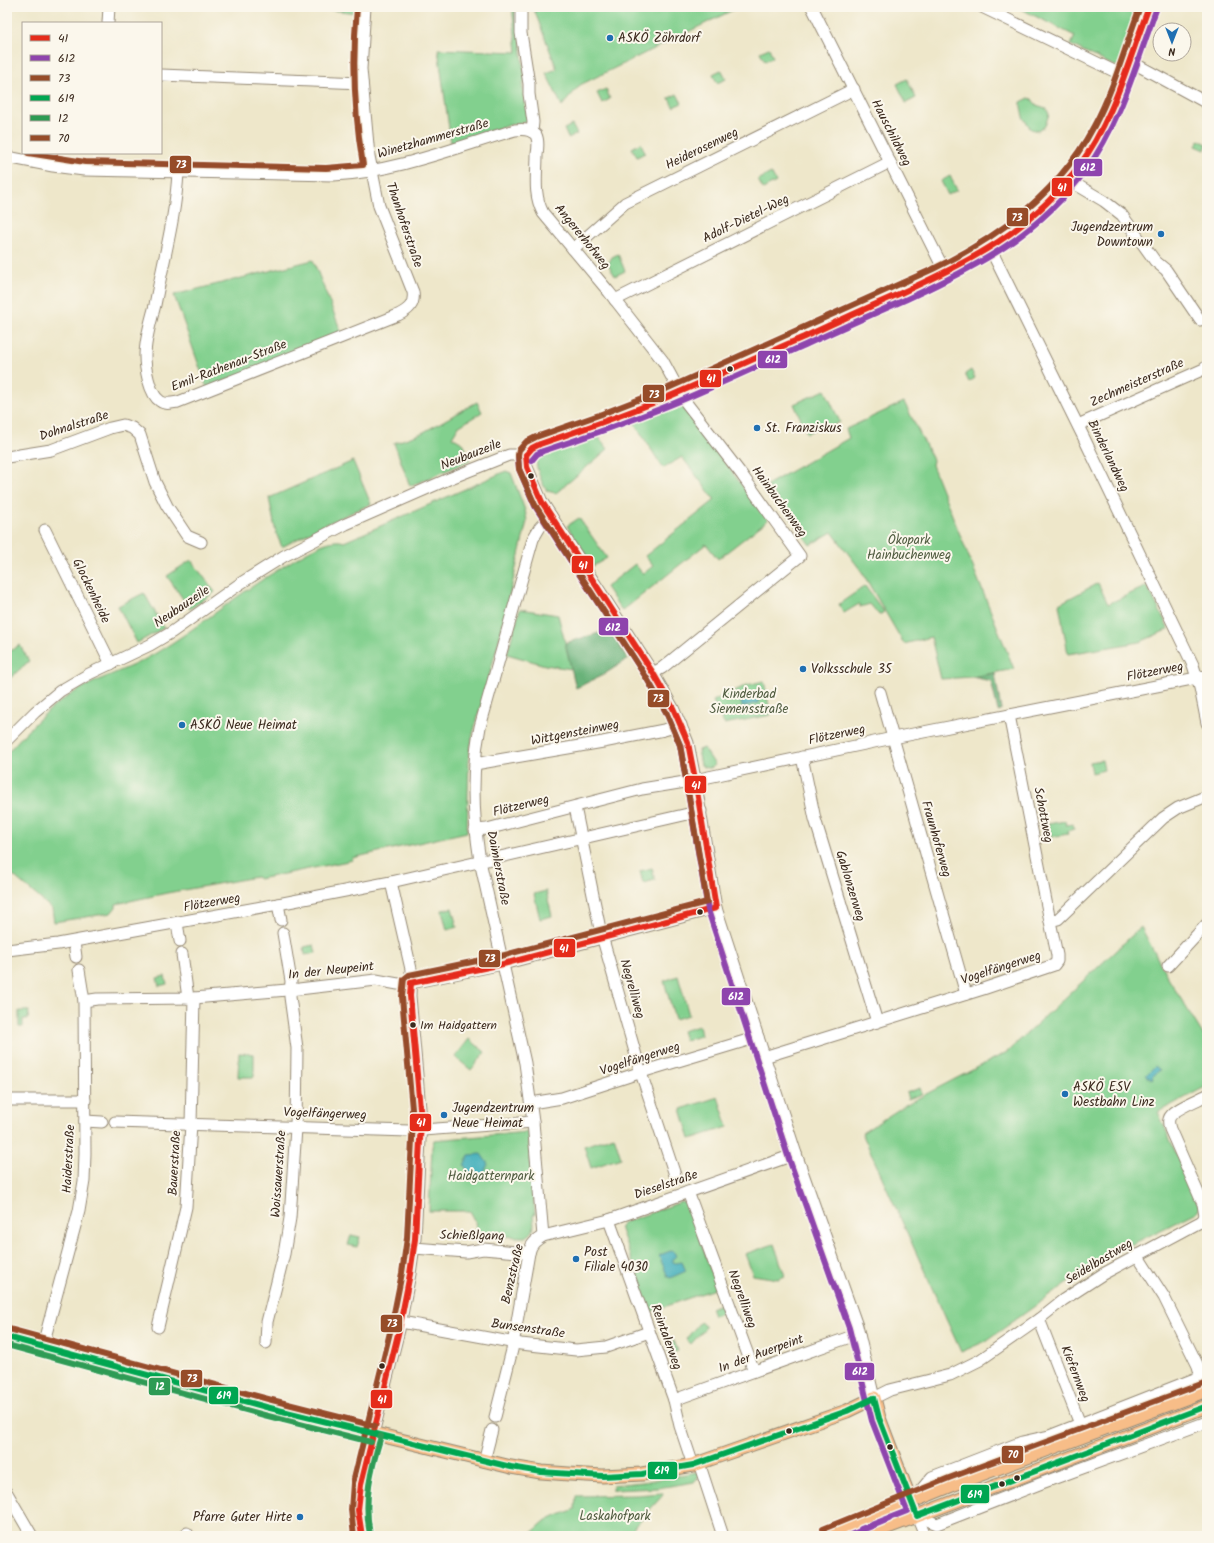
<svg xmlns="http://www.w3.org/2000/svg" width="1214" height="1543" viewBox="0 0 1214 1543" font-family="Kalam,sans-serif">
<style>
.green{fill:#82d08e;stroke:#5e7d56}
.forest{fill:#69b279;stroke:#526e4c}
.water{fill:#3eadba;stroke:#3c6c6c}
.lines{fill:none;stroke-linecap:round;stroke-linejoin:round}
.minor-tunnel{stroke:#cac1a8;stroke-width:11;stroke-dasharray:11 5.5;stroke-linecap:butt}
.minor-casing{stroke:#948874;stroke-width:13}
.major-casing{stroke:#948874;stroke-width:15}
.minor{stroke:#fff;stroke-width:11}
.major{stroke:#f7bd88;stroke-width:13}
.bus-1-casing{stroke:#fbf7ec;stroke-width:9}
.bus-2-casing{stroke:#fbf7ec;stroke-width:9}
.bus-3-casing{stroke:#fbf7ec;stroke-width:9}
.bus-4-casing{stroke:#fbf7ec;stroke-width:9}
.bus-5-casing{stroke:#fbf7ec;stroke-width:9}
.bus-6-casing{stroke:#fbf7ec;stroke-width:9}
.bus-1{stroke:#e52c1a;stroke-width:6}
.bus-2{stroke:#8e44ad;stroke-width:6}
.bus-3{stroke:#964c29;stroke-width:6}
.bus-4{stroke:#00a651;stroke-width:6}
.bus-5{stroke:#2d9b54;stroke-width:6}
.bus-6{stroke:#964c29;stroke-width:6}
.poi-dot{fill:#1f6fb2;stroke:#fbf7ec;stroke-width:1.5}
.bus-dot{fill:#3b2a1e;stroke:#fbf7ec;stroke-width:1.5}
.labels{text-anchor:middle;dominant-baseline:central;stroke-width:4;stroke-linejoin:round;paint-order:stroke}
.bus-label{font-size:12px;fill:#3b2a1e;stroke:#fbf7ec;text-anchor:start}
.poi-label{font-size:13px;fill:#3b2a1e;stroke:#fbf7ec;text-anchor:start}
.street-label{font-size:13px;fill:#3b2a1e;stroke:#fbf7ec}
.park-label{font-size:13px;fill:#505c40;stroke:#fbf7ec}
.line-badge{stroke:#fbf7ec;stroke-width:1.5}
.badge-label{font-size:11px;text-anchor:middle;font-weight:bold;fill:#fff}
</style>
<rect width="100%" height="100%" fill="#fbf7ec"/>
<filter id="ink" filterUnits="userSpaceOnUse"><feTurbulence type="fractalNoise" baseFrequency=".025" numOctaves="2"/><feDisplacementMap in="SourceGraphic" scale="8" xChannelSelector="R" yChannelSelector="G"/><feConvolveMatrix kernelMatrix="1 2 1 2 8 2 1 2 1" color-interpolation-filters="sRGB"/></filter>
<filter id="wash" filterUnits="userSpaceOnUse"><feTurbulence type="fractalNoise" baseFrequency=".012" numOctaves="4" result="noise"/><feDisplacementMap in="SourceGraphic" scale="16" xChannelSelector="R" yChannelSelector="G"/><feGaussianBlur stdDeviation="0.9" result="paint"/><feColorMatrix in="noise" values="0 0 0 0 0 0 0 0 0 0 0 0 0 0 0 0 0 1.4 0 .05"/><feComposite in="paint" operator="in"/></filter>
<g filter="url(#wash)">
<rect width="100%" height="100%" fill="#eee7ca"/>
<!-- green -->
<g class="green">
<polygon points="308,7 357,7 356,13"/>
<polygon points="512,7 517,7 525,82 522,83 528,121 510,125 451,143 438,49 517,52"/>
<polygon points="533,7 739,7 580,85 562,106 546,73 557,69"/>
<polygon points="1017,7 1141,7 1119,66 1114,66 1071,45 1075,36"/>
<polygon points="769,48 773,57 765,61 760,52"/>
<polygon points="721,70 726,79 717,83 713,74"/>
<polygon points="907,79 916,98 906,103 897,84"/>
<polygon points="606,89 610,99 602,103 597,93"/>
<polygon points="677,94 682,103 673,107 669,98"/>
<polygon points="1029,98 1032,99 1036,105 1046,108 1049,114 1045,126 1038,131 1031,129 1023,117 1021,107 1021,102"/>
<polygon points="572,125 577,134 568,138 564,129"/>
<polygon points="1199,140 1207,144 1205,150 1196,146"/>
<polygon points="641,143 645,153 637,157 632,148"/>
<polygon points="771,173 776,182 763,189 758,180"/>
<polygon points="950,176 957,190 948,195 941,181"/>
<polygon points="618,254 625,271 615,276 608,264 612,257"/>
<polygon points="313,260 342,334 207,388 174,295"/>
<polygon points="971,370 975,378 969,382 965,374"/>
<polygon points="825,390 840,422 823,430 822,426 807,433 794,404"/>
<polygon points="679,401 768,520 718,559 706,544 622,611 606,587 635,564 643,574 653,566 645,556 715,500 682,457 663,468 633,421 675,402"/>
<polygon points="477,402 482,412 458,427 452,437 464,444 470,461 410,486 394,443 422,433"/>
<polygon points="904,402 933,460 932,465 1014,669 972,677 941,679 931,637 904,644 862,572 832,532 810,545 767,485 849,438 846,429"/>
<path d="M596,434L608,449L556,493L547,491C541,482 536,469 536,458L543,452Z"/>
<polygon points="353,461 371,504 326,524 282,547 276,533 269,498"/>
<path d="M506,471L511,473L525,510L527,521L499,640L473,734L469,756L467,832L352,858L353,860L259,879L256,877L167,893L116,904V907L111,913L54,922L52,909L7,870V753C25,733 42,714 64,699C92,679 127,671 156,653C198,628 235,596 276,571C291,562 328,535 344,542Z"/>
<polygon points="579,518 607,558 593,566 567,526"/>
<polygon points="191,560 215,592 190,609 167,576"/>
<polygon points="1098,583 1108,604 1147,586 1169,629 1140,642 1068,654 1059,604"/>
<polygon points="865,586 884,612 879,615 870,604 860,607 859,604 844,613 839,604"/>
<polygon points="144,593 164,628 137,643 118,606"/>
<polygon points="520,609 558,615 572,669 545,665 507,654"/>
<polygon points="20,645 29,661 7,681 7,653"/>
<polygon points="764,681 771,715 724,724 713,701 747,685"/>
<path d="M704,748L715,765C711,769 705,769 701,765L698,750Z"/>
<polygon points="1102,760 1104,770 1092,773 1090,762"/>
<polygon points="1065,821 1066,825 1073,824 1074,829 1067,831 1068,834 1051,837 1048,824"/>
<polygon points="652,868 655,880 643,883 640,871"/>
<polygon points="546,891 552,916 540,919 534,894"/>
<polygon points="452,908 457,927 447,930 442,910"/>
<polygon points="1141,927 1168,978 1207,1041 1207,1086 1158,1112 1200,1208 1197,1212 1098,1261 986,1341 961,1352 862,1133 907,1104 1007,1052"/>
<polygon points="314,945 316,953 305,955 304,947"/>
<polygon points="165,976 167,984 159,986 157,978"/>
<polygon points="678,976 689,1015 675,1019 664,981"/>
<polygon points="19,1011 29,1011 28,1019 23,1019 23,1027 19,1027"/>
<polygon points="699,1026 701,1036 685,1040 682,1031"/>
<polygon points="469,1039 485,1052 471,1070 455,1057"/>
<polygon points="239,1053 254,1054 254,1077 238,1077"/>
<polygon points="920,1088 922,1094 908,1099 906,1093"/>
<polygon points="718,1097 728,1127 690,1139 681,1109"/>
<path d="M528,1132L535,1215H533C534,1225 536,1233 525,1237L488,1236L477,1242L475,1220L470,1211H429L432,1147L434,1140Z"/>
<polygon points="614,1136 621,1158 591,1168 584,1146"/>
<polygon points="681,1202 686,1203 688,1206 717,1288 650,1312 620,1227 622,1223"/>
<polygon points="351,1235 360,1237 357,1247 348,1245"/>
<polygon points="774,1244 785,1276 778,1279 753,1275 745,1254"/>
<polygon points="720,1304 723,1312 714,1316 711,1308"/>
<polygon points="700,1322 706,1327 691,1344 686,1339"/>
<polygon points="674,1341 678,1351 669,1354 666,1344"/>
<polygon points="696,1472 700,1475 694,1482 658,1488 613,1490 613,1485 643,1482"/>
<polygon points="662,1493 663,1495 635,1526 629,1536 528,1536 545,1521 575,1509 576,1496 637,1495"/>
</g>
<!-- forest -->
<g class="forest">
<polygon points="609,630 628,659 603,675 576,688 565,643"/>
<polygon points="995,673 1001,710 998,711 991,681 972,677"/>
</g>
<!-- water -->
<g class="water">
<polygon points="757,694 759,703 742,707 740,697"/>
<polygon points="1155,1066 1160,1070 1152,1077 1153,1078 1152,1080 1146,1075"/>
<polygon points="481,1154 488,1164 483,1175 471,1176 464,1165 469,1155"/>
<polygon points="673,1250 676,1256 673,1259 673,1262 676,1263 682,1262 686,1271 670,1278 668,1277 659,1256 660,1255"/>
</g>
</g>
<g filter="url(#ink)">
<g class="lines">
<!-- minor-tunnel -->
<polyline class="minor-tunnel" points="675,1175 679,1186"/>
<!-- minor casing -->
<g class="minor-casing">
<g id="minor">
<polyline points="521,7 521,33 529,84 529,94 533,122 532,132"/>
<polyline points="812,7 945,272"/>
<polyline points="982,7 1116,72 1124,74"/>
<polyline points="108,23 109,7"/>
<polyline points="1128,63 1139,66 1207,103"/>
<polyline points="161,75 362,83"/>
<path d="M7,157L53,166L84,170L334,175C395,172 457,147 515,130C522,129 531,129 536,135C539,141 538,148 537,154C537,175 533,194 543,213L609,292L663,361L684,400L742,475L800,556L662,668L653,673"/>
<path d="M178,172C176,215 163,262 155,305C151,321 145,339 145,356C145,367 149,394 160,401C165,405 172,403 178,402L398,315C408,310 415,305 413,292L379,206L369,156L361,69L365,7"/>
<polyline points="1067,179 1104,201 1122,215 1155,261 1166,270 1200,320"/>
<polyline points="990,248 1082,434 1193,665 1200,688 1207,723"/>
<polyline points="573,249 625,203 854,89"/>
<polyline points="615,300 890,162"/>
<polyline points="1078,425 1204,369 1207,366"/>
<path d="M526,455L527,467L542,502L653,673L673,708L684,733L688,743L695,779L716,908L796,1154L857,1326L874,1398L890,1390L950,1375L980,1360L1039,1319L1063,1300L1103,1274L1202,1221L1205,1216L1203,1204L1170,1129C1169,1126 1168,1123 1169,1119C1171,1110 1198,1100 1207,1095"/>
<path d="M526,455L532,448L540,444C567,435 595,426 622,415C685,392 746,362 807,335C847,317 887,299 926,281C954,268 984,254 1009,235C1035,216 1059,191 1079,166C1115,119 1127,61 1149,7"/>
<polyline points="7,457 51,450 110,428 123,425 132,428 140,435 155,482 167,506 187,536 201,542"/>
<polyline points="45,530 111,664"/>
<polyline points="880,692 966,994"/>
<polyline points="1009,715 1050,921"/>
<polyline points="7,740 35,712 60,691 89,674 150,645 172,632 241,583 284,556 346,524 451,478 509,455 526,455"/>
<polyline points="802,757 815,819 877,1022"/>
<polyline points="475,764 603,742 664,730 681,725"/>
<polyline points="575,807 600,929 641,1073 675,1175"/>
<polyline points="475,830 487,829 642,789 685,782 893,738 1207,676"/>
<polyline points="278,904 281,920"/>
<polyline points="177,923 180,941"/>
<polyline points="74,942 76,957"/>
<polyline points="7,950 58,944 278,904 391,882 701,811"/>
<polyline points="182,954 188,998"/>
<polyline points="1168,966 1207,924"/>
<polyline points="84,1001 97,999 194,998 299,989 376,980 398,984 411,983 503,964 716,908"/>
<polyline points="764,1057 983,989 1054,965 1057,961 1057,955 1050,921 1058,919 1163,818 1178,808 1207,796"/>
<polyline points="7,1100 85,1100"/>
<polyline points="531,1103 562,1098 648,1070 758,1037"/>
<polyline points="85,1121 102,1122"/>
<polyline points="115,1122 409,1131 533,1122"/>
<polyline points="688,1192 754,1371"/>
<polyline points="609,1220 674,1400 680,1426 693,1465"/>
<path d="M543,1236L533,1122L525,1063L480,861C473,817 471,771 480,727L533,539L540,527L551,516"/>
<polyline points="414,1248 466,1252 483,1249 529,1253"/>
<polyline points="1137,1255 1164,1297 1198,1366 1201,1377"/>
<polyline points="1039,1319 1080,1424 1078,1431"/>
<polyline points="401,1322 521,1344 576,1350 606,1347 649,1332"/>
<polyline points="158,1327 186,1207 191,1124 194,998"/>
<polyline points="266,1343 267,1322 284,1254 290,1218 296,1128 297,1048 290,997 291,981 283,933"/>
<polyline points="43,1345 79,1211 84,1181 85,1153 84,1001 79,970"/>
<polyline points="674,1400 847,1338 859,1336"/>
<path d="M495,1417L512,1350L529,1253C531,1244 535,1241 543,1236L609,1220L796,1154"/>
<polyline points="373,1434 399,1330 410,1274 415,1239 421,1120 410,996 411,969 391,882"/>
<polyline points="484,1461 492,1430"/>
<polyline points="699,1463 723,1536"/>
<polyline points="7,1493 32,1536"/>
<polyline points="917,1516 937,1524 1042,1483 1207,1422"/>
<polyline points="187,1533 189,1536"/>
<polyline points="925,1536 911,1502 932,1477 1022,1442 1049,1436 1207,1374"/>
</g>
</g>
<!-- major casing -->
<g class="major-casing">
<g id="major">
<polyline points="7,1337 266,1407 388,1437 511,1467 541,1472 569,1474 603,1476 642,1474 693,1465 847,1411 874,1398 879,1418 911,1502"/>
<path d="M362,1536C352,1501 364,1467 373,1434"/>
<polyline points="826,1536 952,1485 1207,1390"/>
<polyline points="864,1536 1207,1406"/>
</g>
</g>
<!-- minor -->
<use href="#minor" class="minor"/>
<!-- major -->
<use href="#major" class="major"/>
<!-- bus-1 casing -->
<g class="bus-1-casing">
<g id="bus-1">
<path d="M526,455L532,448L540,444C584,429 627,414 670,396C715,377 759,356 804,337C836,322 869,307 901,293C972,260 1031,231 1079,166C1114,119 1128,61 1149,7"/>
<polyline points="526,455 527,467 542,502 653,673 673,708 684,733 688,743 695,779 716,908"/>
<polyline points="411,983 503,964 716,908"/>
<polyline points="362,1536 358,1510 361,1484 399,1330 410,1274 415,1239 421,1120 410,996 411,983"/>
</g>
</g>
<!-- bus-2 casing -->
<g class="bus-2-casing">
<g id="bus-2">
<polyline points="518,456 519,469 535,506 646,677 666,712 680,745 708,910 788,1156 849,1328 872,1421 907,1511 861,1529"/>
<path d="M532,460L537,454L543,451C586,437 628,422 670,405C716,386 760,365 805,345C839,329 873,314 907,299C978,266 1038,235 1086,170C1121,122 1136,64 1156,10"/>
<polyline points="848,1536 889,1519"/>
</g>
</g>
<!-- bus-3 casing -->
<g class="bus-3-casing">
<g id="bus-3">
<path d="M28,153L85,162L326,168L363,165C354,112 352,60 357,7"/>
<polyline points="9,1329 268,1399 375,1426"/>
<path d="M354,1536L351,1510L353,1483L391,1328L402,1273L407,1238L413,1120L402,997L404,979L409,975L501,956L707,902L680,745L666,712L646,677L535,505L519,469L518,455L519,450L526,442L536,437L599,415L666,389L933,269C1000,237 1059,193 1094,126C1114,89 1125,47 1140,7"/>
</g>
</g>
<!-- bus-4 casing -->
<g class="bus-4-casing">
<g id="bus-4">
<polyline points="7,1337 266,1407 511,1467 541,1472 603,1476 642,1474 693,1465 847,1411 874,1398"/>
<polyline points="874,1398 879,1418 917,1516 1207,1406"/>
</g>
</g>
<!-- bus-5 casing -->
<g class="bus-5-casing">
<g id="bus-5">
<polyline points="7,1345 264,1415 371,1442"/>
<path d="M370,1534C363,1500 371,1469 381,1436"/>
</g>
</g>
<!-- bus-6 casing -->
<g class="bus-6-casing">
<polyline id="bus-6" points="823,1529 949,1478 1204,1383"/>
</g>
<!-- bus-1 -->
<use href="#bus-1" class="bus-1"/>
<!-- bus-2 -->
<use href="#bus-2" class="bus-2"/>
<!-- bus-3 -->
<use href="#bus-3" class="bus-3"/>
<!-- bus-4 -->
<use href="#bus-4" class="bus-4"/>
<!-- bus-5 -->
<use href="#bus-5" class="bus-5"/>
<!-- bus-6 -->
<use href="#bus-6" class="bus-6"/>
</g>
</g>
<!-- markers -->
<g class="poi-dot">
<circle cx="610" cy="38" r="4"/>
<circle cx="1161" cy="234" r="4"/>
<circle cx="757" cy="428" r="4"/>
<circle cx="803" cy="669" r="4"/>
<circle cx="182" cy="725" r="4"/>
<circle cx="1065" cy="1094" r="4"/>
<circle cx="444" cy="1115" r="4"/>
<circle cx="576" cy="1259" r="4"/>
<circle cx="300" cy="1517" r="4"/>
</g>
<g class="bus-dot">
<circle cx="730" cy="369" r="3.5"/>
<circle cx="531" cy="476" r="3.5"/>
<circle cx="700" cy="912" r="3.5"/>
<circle cx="413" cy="1025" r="3.5"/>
<circle cx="382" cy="1366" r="3.5"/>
<circle cx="789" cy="1431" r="3.5"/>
<circle cx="890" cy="1447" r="3.5"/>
<circle cx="1017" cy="1478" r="3.5"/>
<circle cx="1002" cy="1484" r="3.5"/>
</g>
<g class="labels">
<!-- bus labels -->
<g class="bus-label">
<text x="420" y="1025">Im Haidgattern</text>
</g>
<!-- poi labels -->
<g class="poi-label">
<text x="618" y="38">ASKÖ Zöhrdorf</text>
<text x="1153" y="227" text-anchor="end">Jugendzentrum<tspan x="1153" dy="15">Downtown</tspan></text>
<text x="765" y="428">St. Franziskus</text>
<text x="811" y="669">Volksschule 35</text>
<text x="190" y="725">ASKÖ Neue Heimat</text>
<text x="1073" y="1087">ASKÖ ESV<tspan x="1073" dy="15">Westbahn Linz</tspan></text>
<text x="452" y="1108">Jugendzentrum<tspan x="452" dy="15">Neue Heimat</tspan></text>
<text x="584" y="1252">Post<tspan x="584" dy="15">Filiale 4030</tspan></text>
<text x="292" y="1517" text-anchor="end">Pfarre Guter Hirte</text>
</g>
<!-- street labels -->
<g class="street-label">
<text transform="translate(891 133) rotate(63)">Hauschildweg</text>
<text transform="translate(433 139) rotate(-16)">Winetzhammerstraße</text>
<text transform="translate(702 149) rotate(-26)">Heiderosenweg</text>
<text transform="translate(746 219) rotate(-26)">Adolf-Dietel-Weg</text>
<text transform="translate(404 225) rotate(71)">Thanhoferstraße</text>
<text transform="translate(582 237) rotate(51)">Angererhofweg</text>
<text transform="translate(229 366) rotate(-21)">Emil-Rathenau-Straße</text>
<text transform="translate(1137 383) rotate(-24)">Zechmeisterstraße</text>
<text transform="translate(74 426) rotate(-18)">Dohnalstraße</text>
<text transform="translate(471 455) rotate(-21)">Neubauzeile</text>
<text transform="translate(1108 456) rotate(64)">Binderlandweg</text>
<text transform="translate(779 502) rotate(54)">Hainbuchenweg</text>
<text transform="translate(91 591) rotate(64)">Glockenheide</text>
<text transform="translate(182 607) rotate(-34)">Neubauzeile</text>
<text transform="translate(1155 672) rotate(-11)">Flötzerweg</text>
<text transform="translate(575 733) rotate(-11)">Wittgensteinweg</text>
<text transform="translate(837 735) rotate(-12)">Flötzerweg</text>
<text transform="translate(521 806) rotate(-14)">Flötzerweg</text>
<text transform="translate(1043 815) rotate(79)">Schottweg</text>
<text transform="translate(936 839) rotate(74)">Fraunhoferweg</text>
<text transform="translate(498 868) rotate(79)">Daimlerstraße</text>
<text transform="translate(850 886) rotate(73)">Gablonzerweg</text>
<text transform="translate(212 903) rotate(-10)">Flötzerweg</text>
<text transform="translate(1001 968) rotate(-18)">Vogelfängerweg</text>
<text transform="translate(331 971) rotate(-6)">In der Neupeint</text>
<text transform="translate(632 989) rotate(74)">Negrelliweg</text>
<text transform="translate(640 1059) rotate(-18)">Vogelfängerweg</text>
<text transform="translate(325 1114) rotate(2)">Vogelfängerweg</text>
<text transform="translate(69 1159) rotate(-87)">Haiderstraße</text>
<text transform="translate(175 1163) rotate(-87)">Bauerstraße</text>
<text transform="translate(279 1174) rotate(-86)">Woissauerstraße</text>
<text transform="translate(666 1185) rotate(-19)">Dieselstraße</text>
<text transform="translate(472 1236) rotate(1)">Schießlgang</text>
<text transform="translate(1099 1262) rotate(-31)">Seidelbastweg</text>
<text transform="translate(513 1274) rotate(-77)">Benzstraße</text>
<text transform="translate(742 1299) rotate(70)">Negrelliweg</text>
<text transform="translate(528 1329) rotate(8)">Bunsenstraße</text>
<text transform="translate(666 1337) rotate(70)">Reintalerweg</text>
<text transform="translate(761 1354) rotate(-20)">In der Auerpeint</text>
<text transform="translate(1075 1374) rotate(69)">Kiefernweg</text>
</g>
<!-- park labels -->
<g class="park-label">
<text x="909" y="540">Ökopark<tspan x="909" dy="15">Hainbuchenweg</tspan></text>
<text x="749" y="694">Kinderbad<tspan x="749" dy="15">Siemensstraße</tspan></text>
<text x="491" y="1176">Haidgatternpark</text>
<text x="615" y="1516">Laskahofpark</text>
</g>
</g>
<g class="line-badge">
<rect x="169" y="155" width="23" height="19" rx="4" fill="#964c29"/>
<rect x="1073" y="158" width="30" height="19" rx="4" fill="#8e44ad"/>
<rect x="1051" y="177" width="22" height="20" rx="4" fill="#e52c1a"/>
<rect x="1006" y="207" width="23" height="20" rx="4" fill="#964c29"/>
<rect x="757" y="350" width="31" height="19" rx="4" fill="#8e44ad"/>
<rect x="699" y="369" width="23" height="19" rx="4" fill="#e52c1a"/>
<rect x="642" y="384" width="23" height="19" rx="4" fill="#964c29"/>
<rect x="571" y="555" width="23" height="19" rx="4" fill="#e52c1a"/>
<rect x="598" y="617" width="31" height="19" rx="4" fill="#8e44ad"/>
<rect x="647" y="689" width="23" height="19" rx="4" fill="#964c29"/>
<rect x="684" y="775" width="23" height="19" rx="4" fill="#e52c1a"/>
<rect x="553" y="938" width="23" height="20" rx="4" fill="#e52c1a"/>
<rect x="478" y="949" width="23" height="19" rx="4" fill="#964c29"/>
<rect x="721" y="987" width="30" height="19" rx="4" fill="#8e44ad"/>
<rect x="409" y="1113" width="23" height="19" rx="4" fill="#e52c1a"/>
<rect x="380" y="1314" width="23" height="19" rx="4" fill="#964c29"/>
<rect x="844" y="1362" width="31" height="19" rx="4" fill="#8e44ad"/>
<rect x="180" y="1369" width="23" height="19" rx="4" fill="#964c29"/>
<rect x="148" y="1377" width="23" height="19" rx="4" fill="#2d9b54"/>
<rect x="208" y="1386" width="31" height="19" rx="4" fill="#00a651"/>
<rect x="370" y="1389" width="23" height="20" rx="4" fill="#e52c1a"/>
<rect x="1001" y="1445" width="23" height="19" rx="4" fill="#964c29"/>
<rect x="647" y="1461" width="31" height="19" rx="4" fill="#00a651"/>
<rect x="960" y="1484" width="30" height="20" rx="4" fill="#00a651"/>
</g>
<g class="badge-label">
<text x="181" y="168">73</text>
<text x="1088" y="171">612</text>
<text x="1062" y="191">41</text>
<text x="1017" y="221">73</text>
<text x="773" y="363">612</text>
<text x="711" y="382">41</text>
<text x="654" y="398">73</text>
<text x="583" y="569">41</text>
<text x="613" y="631">612</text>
<text x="658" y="702">73</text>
<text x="696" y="789">41</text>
<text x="564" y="952">41</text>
<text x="490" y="962">73</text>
<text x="736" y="1000">612</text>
<text x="421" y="1126">41</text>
<text x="392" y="1327">73</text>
<text x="860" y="1375">612</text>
<text x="192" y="1382">73</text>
<text x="160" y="1390">12</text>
<text x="224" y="1399">619</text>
<text x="382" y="1403">41</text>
<text x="1013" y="1458">70</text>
<text x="662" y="1474">619</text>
<text x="975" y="1498">619</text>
</g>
<!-- margin -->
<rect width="1214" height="1543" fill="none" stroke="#fbf7ec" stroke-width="24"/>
<!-- legend -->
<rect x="22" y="22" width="140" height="132" fill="#fbf7ec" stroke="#aea59a"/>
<rect x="30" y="35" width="20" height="6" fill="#e52c1a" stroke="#aea59a"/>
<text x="58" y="42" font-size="12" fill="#3b2a1e">41</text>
<rect x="30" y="55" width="20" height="6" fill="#8e44ad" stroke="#aea59a"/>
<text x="58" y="62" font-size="12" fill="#3b2a1e">612</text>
<rect x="30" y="75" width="20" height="6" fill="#964c29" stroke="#aea59a"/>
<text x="58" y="82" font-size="12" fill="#3b2a1e">73</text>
<rect x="30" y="95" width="20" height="6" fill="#00a651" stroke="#aea59a"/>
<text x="58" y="102" font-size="12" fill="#3b2a1e">619</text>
<rect x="30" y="115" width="20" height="6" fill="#2d9b54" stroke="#aea59a"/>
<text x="58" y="122" font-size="12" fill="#3b2a1e">12</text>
<rect x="30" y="135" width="20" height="6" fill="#964c29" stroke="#aea59a"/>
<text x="58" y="142" font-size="12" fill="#3b2a1e">70</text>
<!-- north arrow -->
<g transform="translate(1172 42) rotate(180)"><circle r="19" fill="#fbf7ec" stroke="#aea59a"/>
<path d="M0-3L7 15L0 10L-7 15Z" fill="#1f6fb2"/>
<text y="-6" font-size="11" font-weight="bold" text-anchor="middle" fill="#3b2a1e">N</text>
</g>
</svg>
